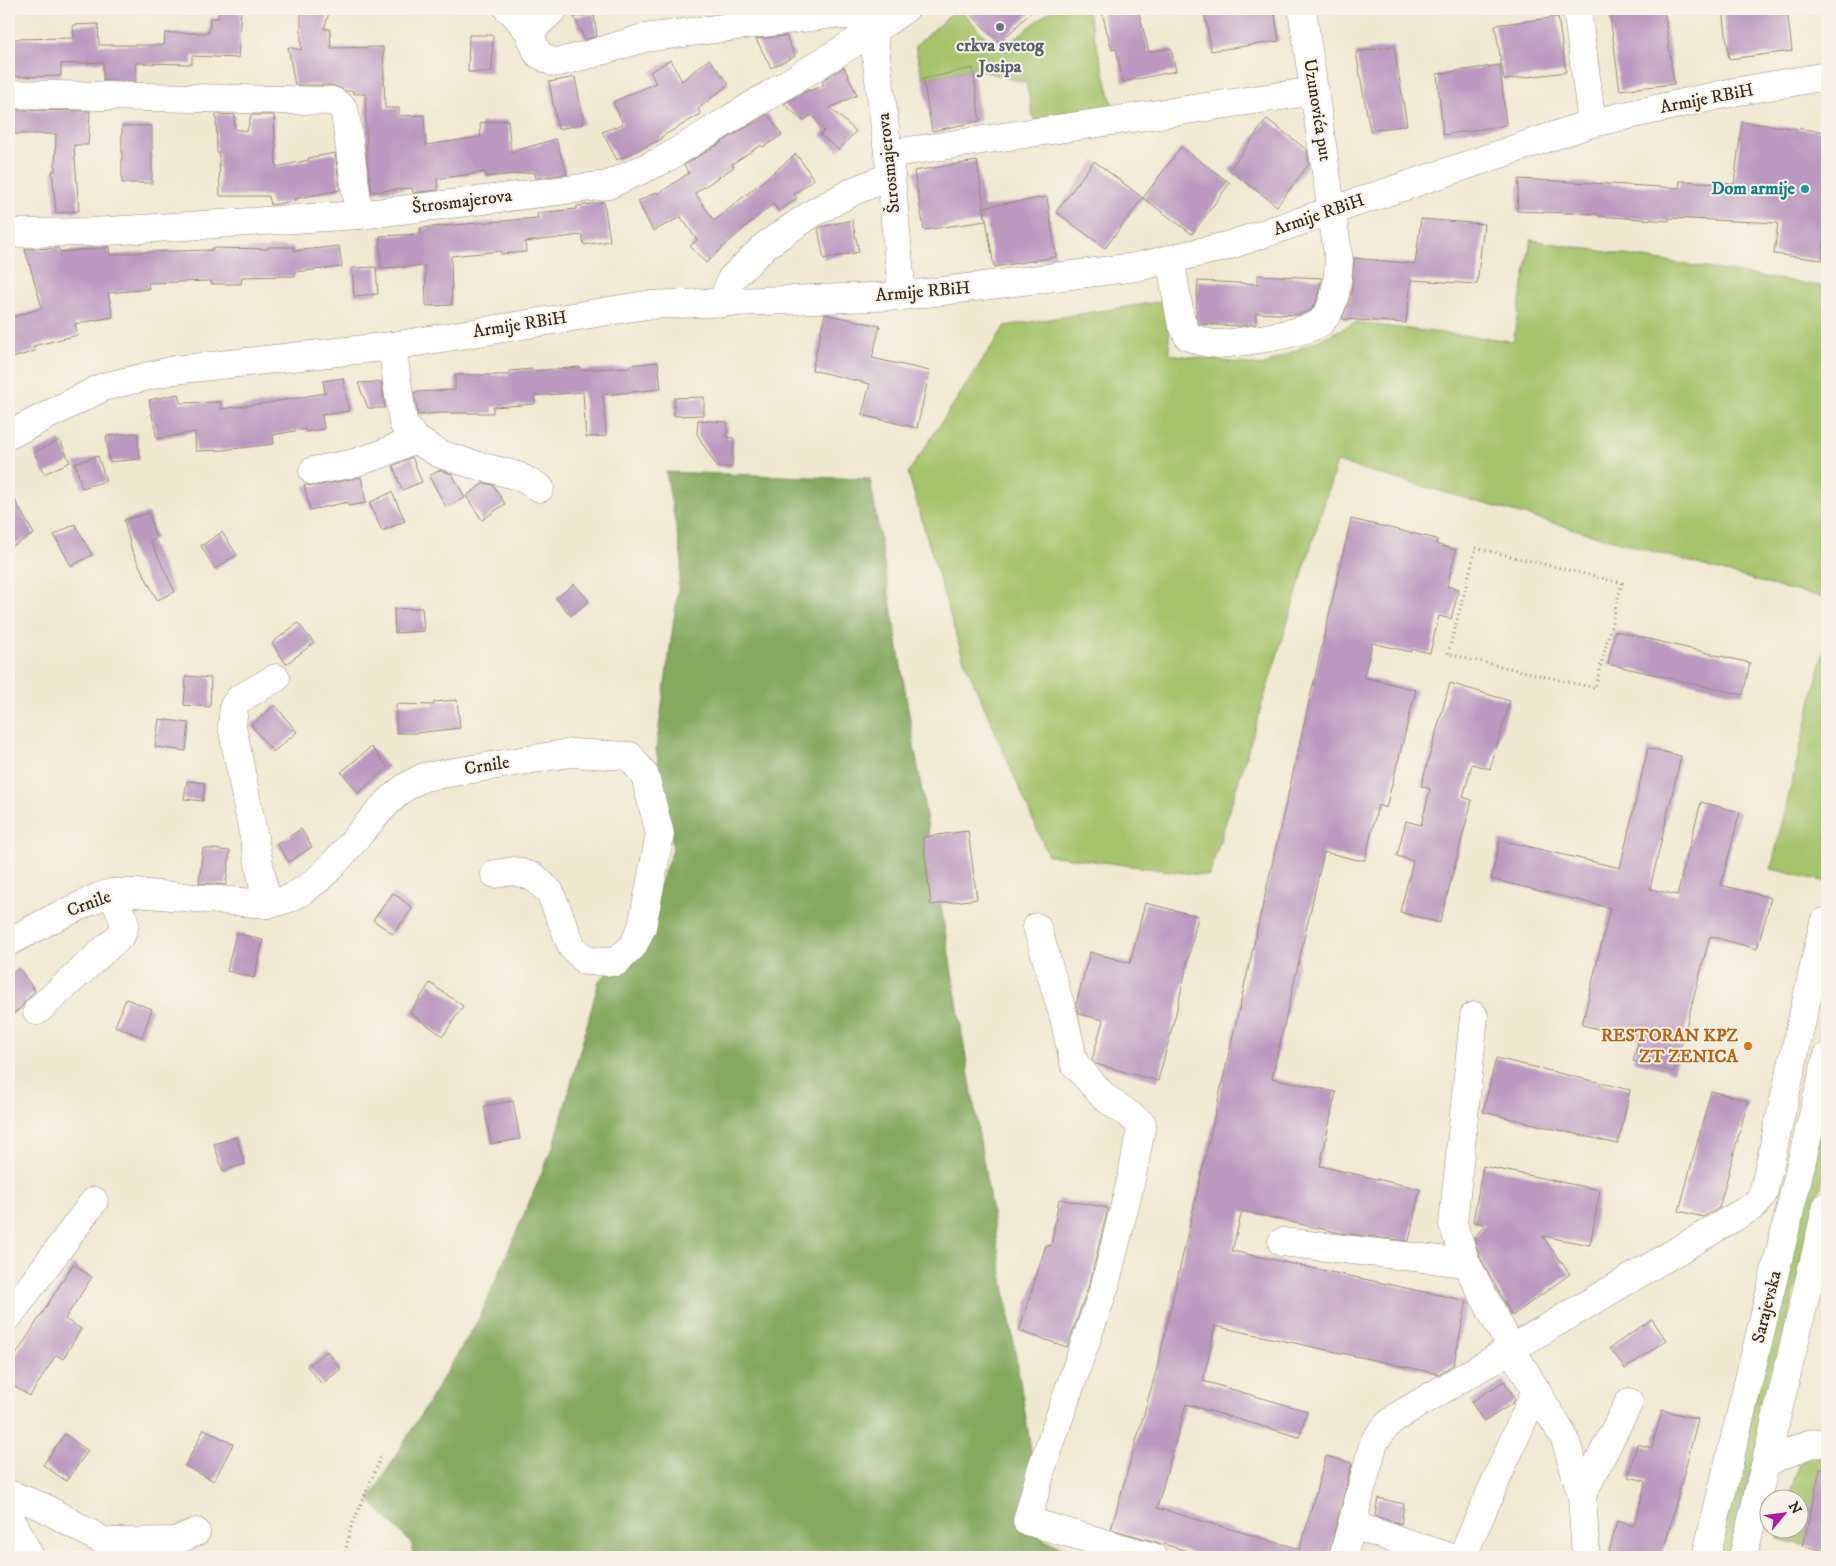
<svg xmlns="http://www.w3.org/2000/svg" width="1836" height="1566" viewBox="0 0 1836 1566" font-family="'IM FELL DW Pica',serif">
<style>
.green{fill:#a5c36b;stroke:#707644}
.forest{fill:#84a95f;stroke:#606a3e}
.building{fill:#bb99c0}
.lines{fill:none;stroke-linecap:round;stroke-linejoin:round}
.minor-casing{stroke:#968a78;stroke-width:29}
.major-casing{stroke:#968a78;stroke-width:29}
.path{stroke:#968a78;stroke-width:3;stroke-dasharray:1 4;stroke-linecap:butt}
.minor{stroke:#fff;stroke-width:28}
.major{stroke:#fff;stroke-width:28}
.worship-dot{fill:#6b7280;stroke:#f7f3e8;stroke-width:2}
.culture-dot{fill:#0f9aa8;stroke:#f7f3e8;stroke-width:2}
.food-dot{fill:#e8710a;stroke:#f7f3e8;stroke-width:2}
.labels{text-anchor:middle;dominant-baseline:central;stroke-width:4;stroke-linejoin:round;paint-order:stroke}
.worship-label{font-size:18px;font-weight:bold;fill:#5b616d;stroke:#f7f3e8}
.street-label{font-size:18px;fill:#3b2a1e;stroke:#f7f3e8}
.culture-label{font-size:18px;font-weight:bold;fill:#0d838f;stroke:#f7f3e8;text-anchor:end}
.food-label{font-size:18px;font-weight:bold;fill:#c56008;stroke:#f7f3e8;text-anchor:end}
</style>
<rect width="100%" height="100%" fill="#f7f3e8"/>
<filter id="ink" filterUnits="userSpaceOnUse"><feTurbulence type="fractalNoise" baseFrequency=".02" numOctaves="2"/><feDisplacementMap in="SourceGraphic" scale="10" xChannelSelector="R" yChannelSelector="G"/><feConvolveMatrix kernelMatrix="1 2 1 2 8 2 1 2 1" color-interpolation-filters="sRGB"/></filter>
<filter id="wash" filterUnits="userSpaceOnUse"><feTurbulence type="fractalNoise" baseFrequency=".0096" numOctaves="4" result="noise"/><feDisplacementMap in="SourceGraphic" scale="20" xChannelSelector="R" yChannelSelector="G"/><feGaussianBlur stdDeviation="1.12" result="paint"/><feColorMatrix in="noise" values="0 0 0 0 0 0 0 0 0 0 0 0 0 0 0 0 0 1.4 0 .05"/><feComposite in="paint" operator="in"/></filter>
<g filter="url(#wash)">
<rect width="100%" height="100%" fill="#f0e9d2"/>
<!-- green -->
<g class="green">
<polygon points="957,9 960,9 998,51 1053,9 1087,9 1113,107 1034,120 1026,83 973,68 923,79 915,46"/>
<polygon points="1531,240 1827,287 1827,598 1782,588 1337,462 1209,876 1048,855 962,655 908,473 1005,326 1169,300 1169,354 1262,366 1355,323 1513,341"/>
<polygon points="1827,637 1827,882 1771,869"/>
<polygon points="1827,1101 1827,1161 1731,1552 1727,1557 1721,1557 1719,1550"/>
<polygon points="1812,1457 1827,1460 1827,1551 1778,1539 1781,1529 1798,1528 1798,1498 1789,1498 1799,1463"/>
</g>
<!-- forest -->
<polygon class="forest" points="666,472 870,479 1027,1424 1044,1540 1084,1554 1087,1557 413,1557 412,1544 369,1500 480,1317 555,1142 599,981 634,945 673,850 656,749 682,561"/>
<g id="blocks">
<!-- building -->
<g class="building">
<polygon points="219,9 241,9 238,58 192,56 192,64 136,63 136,81 103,80 103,62 61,64 61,76 9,77 9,39 74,38 73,25 98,24 99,45 164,45 165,33 209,33 210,18 218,18"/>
<polygon points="301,9 330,9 324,29 330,29 331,48 383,47 385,108 399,108 399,116 424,115 426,145 481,137 480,123 508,120 511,152 556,139 567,174 536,178 534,172 486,177 485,172 437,179 438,190 413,193 412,188 372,192 367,160 365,94 354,94 353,91 346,91 333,85 295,85 288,47 301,50"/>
<polygon points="965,9 1034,9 1000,43"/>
<polygon points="1101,9 1138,9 1149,52 1171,48 1176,71 1123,82 1116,49 1112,50"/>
<polygon points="1204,9 1274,9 1279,41 1211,51"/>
<polygon points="1609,9 1664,9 1674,84 1620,90"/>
<polygon points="1723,9 1787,9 1792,51 1729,59"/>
<polygon points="594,14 597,36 585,40 574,17"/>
<polygon points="1558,17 1566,72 1504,80 1495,25"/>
<polygon points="469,35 493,35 492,72 468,72"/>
<polygon points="786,36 795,56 771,68 756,39"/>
<polygon points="1394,46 1407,125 1370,131 1356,52"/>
<polygon points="709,59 729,84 698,109 701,114 661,137 662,139 617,160 602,132 623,124 613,102 656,83 650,72 670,60 682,81"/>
<polygon points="1500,65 1506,125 1443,135 1437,74"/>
<polygon points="844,67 857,95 830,108 856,131 839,150 820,135 824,131 812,115 803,121 784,104 808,90 809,91 824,85 822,81"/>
<polygon points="973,68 980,121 932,131 923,79"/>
<polygon points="575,77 584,124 558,129 549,82"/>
<polygon points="9,110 90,111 88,145 74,145 79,211 56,213 52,171 55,171 56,134 9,134"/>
<polygon points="216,114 235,115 234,129 247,131 251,115 274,115 276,167 309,160 308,158 335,153 340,190 294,199 295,201 271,205 269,196 220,196 219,153 217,153"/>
<polygon points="768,114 782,135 763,147 761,145 732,164 734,167 695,193 714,221 796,154 814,179 794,194 797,198 779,212 773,204 745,227 706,263 690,246 697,240 681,217 653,231 638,201 657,192 658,194 689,173 684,165"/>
<polygon points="1267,119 1307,150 1309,164 1277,206 1229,170"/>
<polygon points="1742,122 1827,132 1827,215 1822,260 1774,254 1778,223 1669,218 1669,221 1598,216 1598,214 1517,211 1519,179 1679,188 1680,181 1734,184"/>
<rect x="122" y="126" width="30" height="57"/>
<polygon points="1181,147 1230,183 1192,234 1143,198"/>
<polygon points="977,161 986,221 924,230 914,171"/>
<polygon points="1094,161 1143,198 1105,248 1056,212"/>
<polygon points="1047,197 1056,257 994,267 984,207"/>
<polygon points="604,202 610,241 584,245 582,235 525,242 526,252 501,254 501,251 451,256 452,305 426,306 425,266 381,268 380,236 421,234 420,228 538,218 537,213 577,209 577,206"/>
<polygon points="1421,219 1484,224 1477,284 1411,280 1406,323 1342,319 1351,296 1354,258 1415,264"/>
<polygon points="852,220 859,252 824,259 818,229 821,227"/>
<polygon points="339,246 342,267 295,272 295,276 242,277 241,284 211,284 211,281 148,283 149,289 108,293 113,317 75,324 78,335 33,346 35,351 9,359 9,318 42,308 25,249 58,248 60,252 109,247 110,255 145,252 212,250 212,248 268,249 268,247 294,247 294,251"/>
<polygon points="376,267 378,294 354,296 352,268"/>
<polygon points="1258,275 1322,278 1316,302 1311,310 1297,315 1256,313 1256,324 1240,326 1199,324 1196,316 1198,281 1258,284"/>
<polygon points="825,314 880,326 872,358 930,371 917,428 862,415 870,384 812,370"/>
<polygon points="658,362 661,389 603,395 606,436 586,437 583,392 534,396 535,404 493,407 493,413 439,413 418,415 414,392 455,390 455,375 509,375 509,371 533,369 533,371 580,367 580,370 630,367 630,365"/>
<polygon points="343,378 349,411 322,415 324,429 306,432 305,429 273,435 274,444 223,450 196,451 195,432 157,439 149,400 178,394 180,403 221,402 221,409 267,403 325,393 323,381"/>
<polygon points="381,382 385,408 368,408 358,383"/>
<polygon points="704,397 704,415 674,416 674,398"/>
<polygon points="698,420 727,422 727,437 734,438 732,467 717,467 697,434"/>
<polygon points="137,433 140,459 109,462 106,436"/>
<polygon points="60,440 70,462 44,474 34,452"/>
<polygon points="98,456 106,481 82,488 75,463"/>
<polygon points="412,457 422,482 402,490 393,466"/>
<polygon points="440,470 452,474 465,498 446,507 429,476"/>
<polygon points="361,477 366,503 348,506 348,502 310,510 304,485 316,486"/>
<polygon points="484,483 493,485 505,504 482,520 466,496"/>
<polygon points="9,490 34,534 9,548"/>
<polygon points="392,492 405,521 382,531 369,503"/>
<polygon points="149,513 156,539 150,540 175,592 157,600 132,551 124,520"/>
<polygon points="1351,519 1437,539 1436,544 1456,550 1447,586 1459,589 1451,619 1439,616 1430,653 1412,649 1411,652 1372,643 1364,677 1416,690 1386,808 1378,805 1365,860 1358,860 1324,852 1272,1078 1336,1092 1320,1166 1420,1189 1409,1241 1340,1233 1242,1211 1232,1251 1467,1301 1454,1364 1439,1374 1215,1326 1203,1381 1307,1411 1299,1437 1186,1404 1157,1508 1300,1549 1326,1456 1352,1463 1328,1557 1208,1557 1111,1529 1157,1368"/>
<polygon points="75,524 92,555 71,566 54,535"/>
<polygon points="222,532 237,555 215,569 201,546"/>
<polygon points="574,584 589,601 571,616 556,598"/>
<polygon points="422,608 424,631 395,633 394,609"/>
<polygon points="298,623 314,643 286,664 272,643"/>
<polygon points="1615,631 1750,663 1743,695 1608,664"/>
<polygon points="186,676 211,678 210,707 184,705"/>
<polygon points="1450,683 1510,701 1490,769 1472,764 1463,797 1472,800 1440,923 1400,912 1413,861 1397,856 1406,821 1421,825 1430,789 1421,786"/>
<polygon points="457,700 460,728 416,733 396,733 396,704 434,705 434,702"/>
<polygon points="275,705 297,732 273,752 251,725"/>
<polygon points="159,719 189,723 186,751 155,747"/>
<polygon points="371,747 388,767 359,793 341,772"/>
<polygon points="1648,748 1681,756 1650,889 1677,895 1701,802 1740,812 1721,885 1771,898 1757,949 1710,936 1674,1072 1633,1061 1639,1039 1582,1025 1610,908 1491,879 1500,840 1620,868"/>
<polygon points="187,781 205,783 203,801 184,799"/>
<polygon points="301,829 312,847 289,862 277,844"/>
<polygon points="968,831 977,899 931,905 923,837"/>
<polygon points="203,848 230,851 226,885 199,883"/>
<polygon points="393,893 413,908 393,934 373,920"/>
<polygon points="1145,903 1198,916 1177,1009 1158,1081 1096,1064 1092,1060 1103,1020 1079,1014 1076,1004 1090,952 1130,963"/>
<polygon points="236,933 263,940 254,978 227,971"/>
<polygon points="19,968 35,991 26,1000 22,1007 9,1017 9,976"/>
<polygon points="430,983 463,1006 443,1036 410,1013"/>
<polygon points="126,999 152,1009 142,1037 115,1026"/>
<polygon points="1496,1058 1630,1090 1618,1144 1483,1112"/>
<polygon points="1711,1091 1748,1101 1719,1208 1703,1217 1679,1211"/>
<polygon points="513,1101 520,1139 491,1144 484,1106"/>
<polygon points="236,1137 245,1164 223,1171 214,1144"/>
<polygon points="1483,1166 1600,1190 1590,1245 1542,1236 1570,1274 1512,1316 1480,1257 1474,1238 1485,1224 1473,1222"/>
<polygon points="1059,1199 1108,1208 1090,1282 1067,1347 1019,1331 1046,1245 1051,1246"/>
<polygon points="73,1264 92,1277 65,1319 81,1329 63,1359 56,1355 30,1396 9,1383 9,1366"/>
<polygon points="1652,1319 1666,1340 1625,1369 1610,1348"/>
<polygon points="327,1351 341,1369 322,1384 307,1366"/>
<polygon points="1504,1381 1515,1399 1513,1403 1484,1422 1471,1402"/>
<polygon points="1662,1410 1698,1419 1662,1557 1608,1557 1617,1521 1634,1526 1646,1481 1628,1477 1637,1444 1652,1448"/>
<polygon points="204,1429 233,1444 214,1481 185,1466"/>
<polygon points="65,1434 88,1451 66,1481 43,1465"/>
<polygon points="1820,1469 1827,1470 1827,1551 1803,1546"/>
<polygon points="1378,1498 1404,1504 1401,1524 1375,1516"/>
</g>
</g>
</g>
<g filter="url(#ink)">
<use href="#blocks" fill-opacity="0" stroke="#968a78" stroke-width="1"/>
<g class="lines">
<!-- minor casing -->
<g class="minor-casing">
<g id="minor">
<polyline points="1577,9 1592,123"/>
<polyline points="529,32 554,9"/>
<polyline points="9,94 333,101 343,108 345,113 359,215"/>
<polyline points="888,154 1315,91"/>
<polyline points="9,233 92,232 359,215 608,185 665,159 873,31 853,16 833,14 644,38 591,54 555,63 538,54 529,32 511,10 508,9"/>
<path d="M1170,259L1181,321L1188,336C1198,340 1207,344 1218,344C1236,343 1310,333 1321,322C1337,305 1337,282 1339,261L1302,9"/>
<polyline points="902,296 891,176 873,31 905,9"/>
<polyline points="722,303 731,279 766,245 813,213 856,190 891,176"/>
<polyline points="392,346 403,423 415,439 440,454 465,462 518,476 540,488"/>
<polyline points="9,435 103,387 174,370 392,346 646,305 902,296 1136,267 1227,246 1592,123 1734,92 1827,76"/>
<polyline points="313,471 350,464 379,455 415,439"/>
<polyline points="267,904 232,726 234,706 239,699 276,678"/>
<polyline points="1037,927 1064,1018 1074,1063 1104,1097 1142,1124 1131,1180 1105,1286 1042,1467 1027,1521 1153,1557"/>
<path d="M9,942L50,920L99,897L112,893H136L267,904C274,902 283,901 290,898C338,875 364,817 407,786C412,783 418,780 424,777L570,753L630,756L645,776L660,834L642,927L633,946L616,962L586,961L572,947L550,892L534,877L514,871L495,874"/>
<polyline points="37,1011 122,934 125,924 112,893"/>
<polyline points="1474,1016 1453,1224 1466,1263 1512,1350 1565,1439 1582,1495 1586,1557"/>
<polyline points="1282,1242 1466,1263"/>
<polyline points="9,1316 94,1201"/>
<polyline points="1767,1462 1809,1444 1827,1442"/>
<polyline points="9,1494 43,1507 105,1542 175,1541 196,1532"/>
<polyline points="1582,1495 1629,1402"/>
<polyline points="9,1515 30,1557"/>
<polyline points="1352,1525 1450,1557"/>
<polyline points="1343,1557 1374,1442 1387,1425 1401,1414 1755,1205 1763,1194 1824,922 1827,923"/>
<polyline points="1462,1557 1536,1390"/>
</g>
</g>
<!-- major casing -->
<g class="major-casing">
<g id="major">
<polyline points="1706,1557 1827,1057"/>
<polyline points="1743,1557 1827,1206"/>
</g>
</g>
<!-- path -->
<g class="path">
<polygon points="1476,548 1622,583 1595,688 1448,654"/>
<polyline points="344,1557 350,1530 382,1454"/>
</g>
<!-- minor -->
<use href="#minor" class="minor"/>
<!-- major -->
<use href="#major" class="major"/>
</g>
</g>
<!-- markers -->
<circle class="worship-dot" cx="1000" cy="27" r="5"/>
<circle class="culture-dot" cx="1805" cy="189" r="5"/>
<circle class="food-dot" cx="1748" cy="1046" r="5"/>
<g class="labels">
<!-- worship labels -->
<g class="worship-label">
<text x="1000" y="46">crkva svetog<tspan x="1000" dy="21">Josipa</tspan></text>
</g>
<!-- street labels -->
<g class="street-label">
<text transform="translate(1707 99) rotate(-11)">Armije RBiH</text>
<text transform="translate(1317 110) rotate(81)">Uzunovića put</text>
<text transform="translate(889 163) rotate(-96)">Štrosmajerova</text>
<text transform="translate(462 202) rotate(-7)">Štrosmajerova</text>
<text transform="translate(1319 215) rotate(-19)">Armije RBiH</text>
<text transform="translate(923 292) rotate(-5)">Armije RBiH</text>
<text transform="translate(520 325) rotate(-9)">Armije RBiH</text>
<text transform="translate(487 766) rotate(-9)">Crnile</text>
<text transform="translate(89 904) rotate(-20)">Crnile</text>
<text transform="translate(1767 1307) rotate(-76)">Sarajevska</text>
</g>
<!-- culture labels -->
<g class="culture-label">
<text x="1795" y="189">Dom armije</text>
</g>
<!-- food labels -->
<g class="food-label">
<text x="1738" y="1036">RESTORAN KPZ<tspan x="1738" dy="21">ZT ZENICA</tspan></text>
</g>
</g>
<!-- margin -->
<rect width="1836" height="1566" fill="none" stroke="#f7f3e8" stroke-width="30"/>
<!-- north arrow -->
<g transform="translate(1784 1514) rotate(61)"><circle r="24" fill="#f7f3e8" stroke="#aca397"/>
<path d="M0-4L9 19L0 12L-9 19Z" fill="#b5179e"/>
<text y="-8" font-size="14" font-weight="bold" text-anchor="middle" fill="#3b2a1e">N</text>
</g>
</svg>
